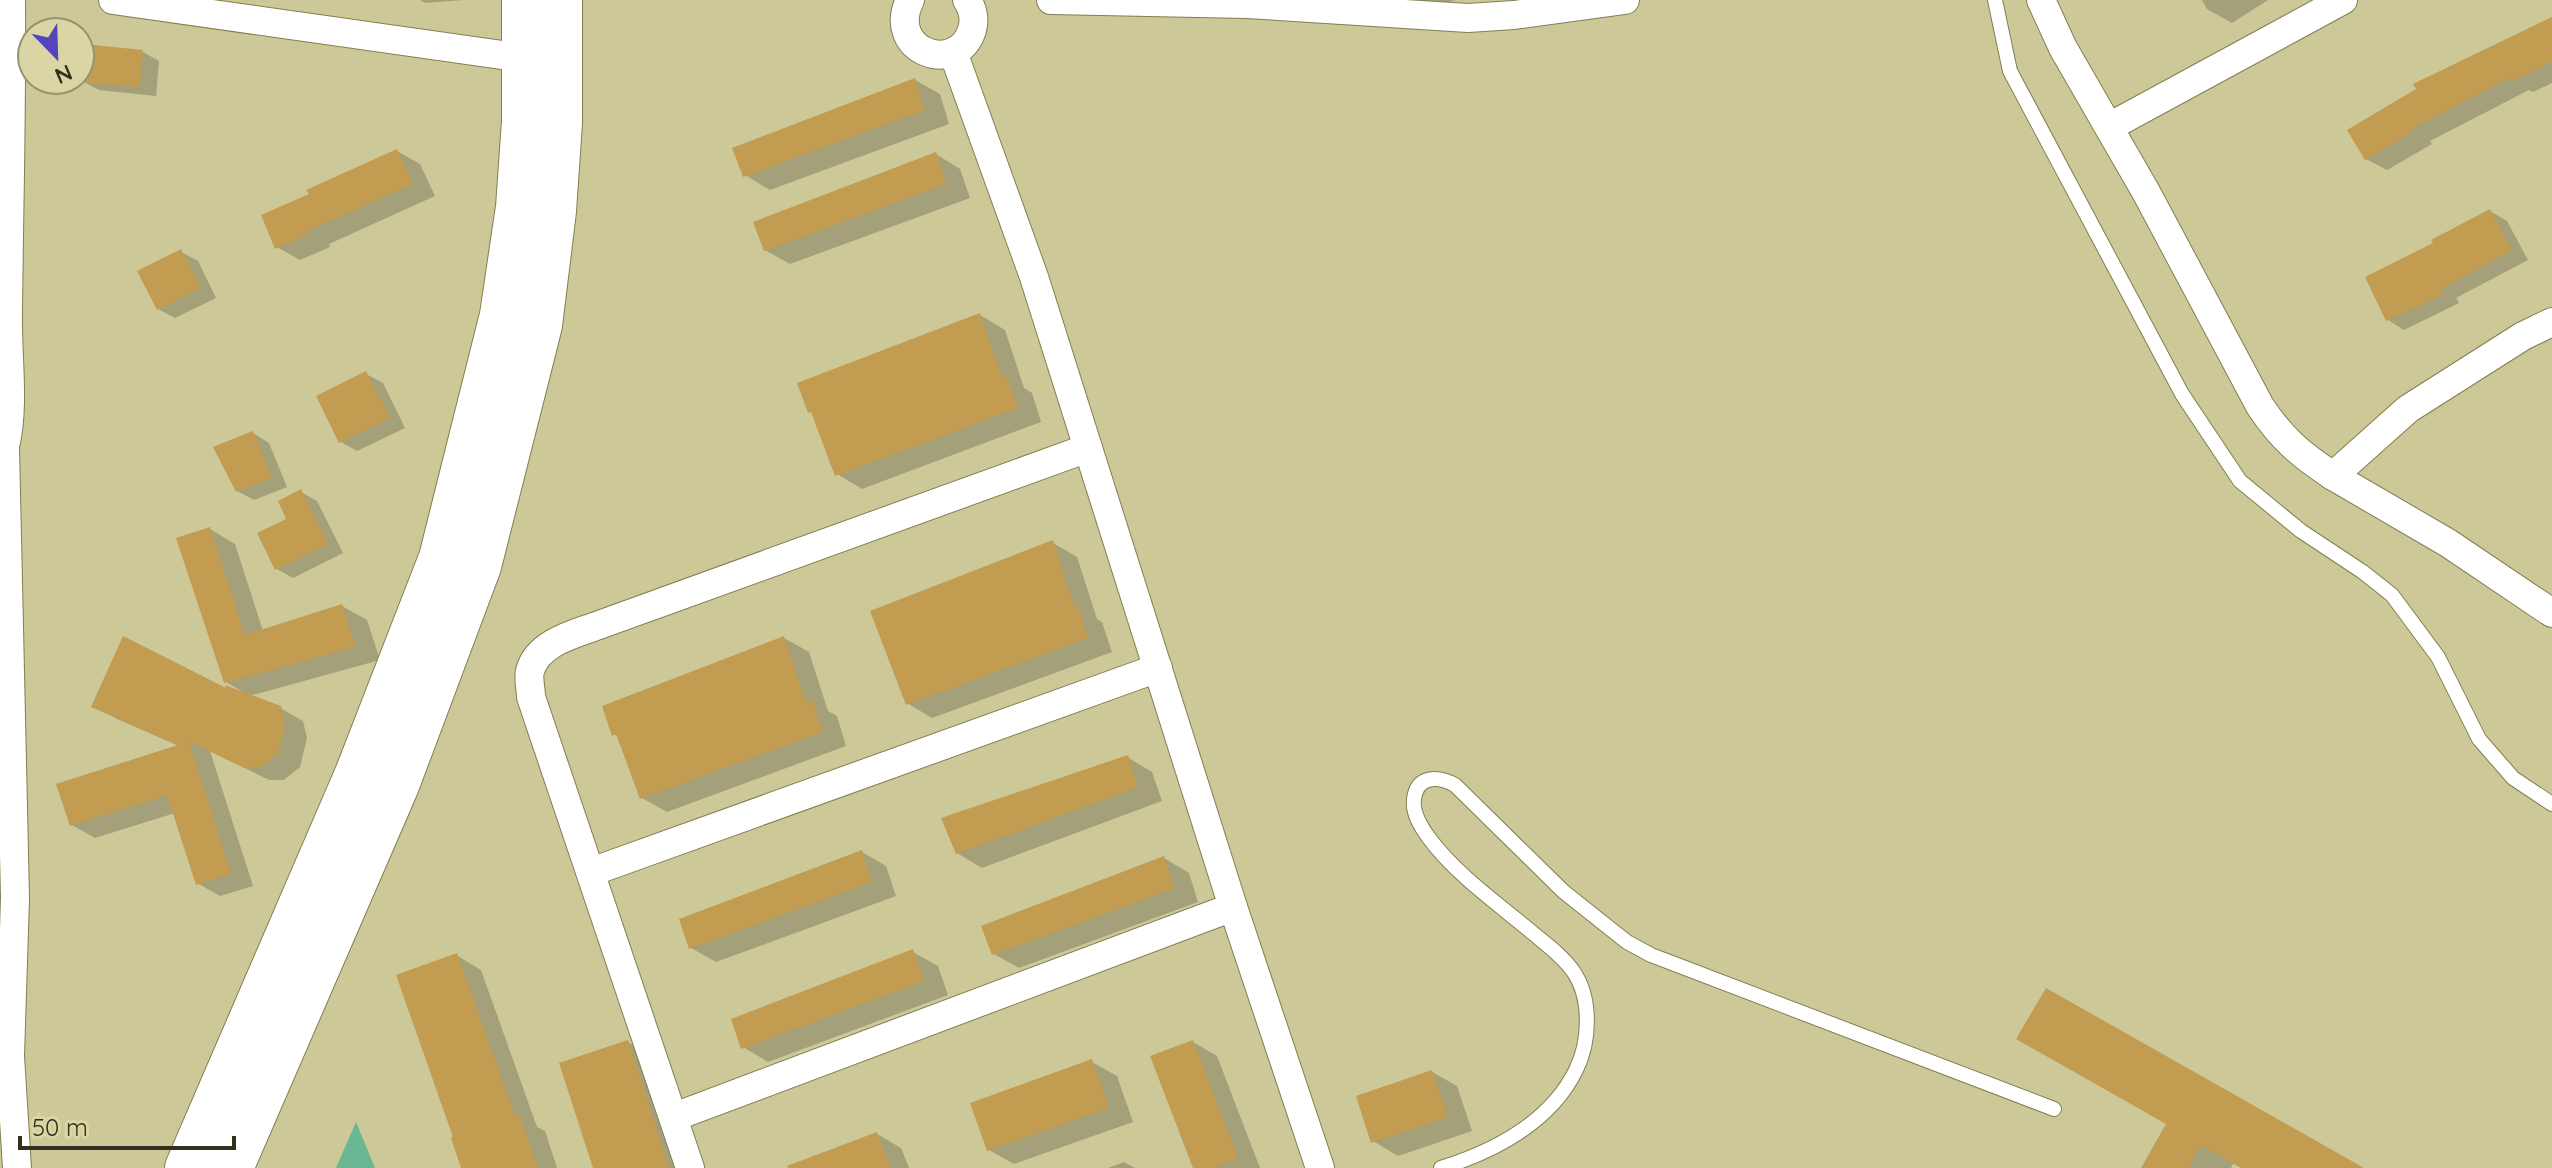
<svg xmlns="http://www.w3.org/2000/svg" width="2552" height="1168" viewBox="0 0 2552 1168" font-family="Quicksand,sans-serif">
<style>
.green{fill:#6ab794}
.shadow{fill:#0003}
.building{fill:#c19c51}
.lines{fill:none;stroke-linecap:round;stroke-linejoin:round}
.service-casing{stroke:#837e50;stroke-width:16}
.minor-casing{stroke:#837e50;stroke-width:30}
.trunk-casing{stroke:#837e50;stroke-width:46}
.service{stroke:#fff;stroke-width:14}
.minor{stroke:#fff;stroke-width:28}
.trunk{stroke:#fff;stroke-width:44}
</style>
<rect width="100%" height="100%" fill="#cdc898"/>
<!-- green -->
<polygon class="green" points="356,1122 375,1168 336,1168"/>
<!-- shadow -->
<g class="shadow">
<polygon points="420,0 463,0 425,3"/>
<polygon points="1420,0 1456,0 1438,5 1429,5"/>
<polygon points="2202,0 2268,0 2232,23 2207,9"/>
<polygon points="2552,19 2552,83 2533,92 2529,90 2430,141 2432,144 2387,170 2366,159"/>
<polygon points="143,52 159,61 156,96 99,90 82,81"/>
<polygon points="915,80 940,94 949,124 770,190 745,175"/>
<polygon points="397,151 420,164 435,196 329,244 330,247 300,260 277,247 311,195"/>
<polygon points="936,154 960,169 970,198 790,264 765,250"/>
<polygon points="2490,211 2507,221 2528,260 2456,298 2459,303 2404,330 2388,320 2436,244"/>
<polygon points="181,252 198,261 216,298 175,318 158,309"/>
<polygon points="980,315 1005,330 1024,388 1032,393 1041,422 862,489 837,474"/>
<polygon points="366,374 383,383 405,428 357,451 341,442"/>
<polygon points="253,433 269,443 287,487 254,500 237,491"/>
<polygon points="301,492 317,501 343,553 293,578 277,569 289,520"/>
<polygon points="210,529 235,544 263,631 342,606 367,620 380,660 249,696 280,708 303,721 307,738 300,767 284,780 269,780 210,751 253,886 220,896 197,883 175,813 95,838 72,825 179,746 117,719 94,706 243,692 226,682"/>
<polygon points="1053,543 1077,557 1097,619 1102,622 1112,652 932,718 907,703"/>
<polygon points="784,638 809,652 828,711 837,716 846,746 667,812 642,798 619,737 614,734"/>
<polygon points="1127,757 1152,772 1162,801 982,868 957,853"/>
<polygon points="862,852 886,866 896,896 716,962 691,948"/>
<polygon points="1164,858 1189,873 1198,902 1019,968 994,954"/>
<polygon points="913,952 938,966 948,995 768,1062 743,1047"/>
<polygon points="456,955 481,970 537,1127 545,1131 557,1168 463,1168"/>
<polygon points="628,1042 661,1061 695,1168 595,1168"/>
<polygon points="1193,1042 1217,1056 1260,1168 1195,1168"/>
<polygon points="1092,1062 1117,1076 1133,1122 1014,1164 989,1150"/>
<polygon points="1432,1072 1457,1086 1472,1131 1398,1156 1373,1141"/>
<polygon points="2169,1124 2360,1168 2245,1168 2234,1162 2231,1168 2144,1168"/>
<polygon points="877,1134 901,1148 909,1168 788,1168"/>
<polygon points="1124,1162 1135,1168 1108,1168"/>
</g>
<!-- building -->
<g class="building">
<polygon points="2552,17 2552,62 2511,82 2509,78 2411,129 2413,132 2365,160 2347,130 2416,89 2413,84"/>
<polygon points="84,44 143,50 139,87 80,82"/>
<polygon points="915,78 925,110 743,177 732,148"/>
<polygon points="397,149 413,184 307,231 308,234 275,249 261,215 309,194 306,190"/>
<polygon points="936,152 946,184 764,251 753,222"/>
<polygon points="2490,209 2512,250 2441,289 2444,294 2386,321 2365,277 2433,243 2431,240"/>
<polygon points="181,249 201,288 157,310 137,271"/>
<polygon points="980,313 1002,378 1007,376 1018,408 835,476 811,412 808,413 797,383"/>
<polygon points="366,371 390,418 339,443 316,396"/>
<polygon points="253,431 272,478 236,492 213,447"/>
<polygon points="301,489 328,544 275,570 257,533 286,519 278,501"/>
<polygon points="210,527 245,635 342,604 356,647 224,683 176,538"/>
<polygon points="1053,540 1074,607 1078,606 1088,638 906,705 870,611"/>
<polygon points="123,636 226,688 225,685 281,706 285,724 278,754 261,767 244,768 189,741 231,874 196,885 167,795 70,826 56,784 178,745 91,707"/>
<polygon points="784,636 806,702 812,700 823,732 640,799 616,734 612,736 602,706"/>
<polygon points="1128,755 1138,787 956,854 941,818"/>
<polygon points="862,850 872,882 689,949 679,919"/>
<polygon points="1164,856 1175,888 992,955 981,926"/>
<polygon points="913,949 924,981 741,1049 731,1019"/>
<polygon points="457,953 515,1116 520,1115 538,1168 461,1168 451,1138 453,1137 396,975"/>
<polygon points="2046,988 2364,1168 2241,1168 2201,1145 2188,1168 2141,1168 2166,1124 2016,1039"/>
<polygon points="628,1040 669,1168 593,1168 559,1063"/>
<polygon points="1193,1040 1238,1158 1212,1168 1193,1168 1150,1056"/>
<polygon points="1092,1059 1109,1108 987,1151 970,1103"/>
<polygon points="1432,1070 1448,1117 1371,1143 1356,1096"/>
<polygon points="877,1132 891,1168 788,1168 787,1166"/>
</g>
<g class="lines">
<!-- service casing -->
<g class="service-casing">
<g id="service">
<polyline points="1995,0 2010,71 2182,394 2240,481 2301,531 2363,572 2392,595 2438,657 2479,739 2513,778 2552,804"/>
<path d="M1441,1168C1495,1151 1550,1123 1576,1070C1590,1042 1592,998 1573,971C1561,954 1543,942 1528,929C1494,901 1455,873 1429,838C1421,827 1412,813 1414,799C1417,775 1438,776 1455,785L1564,892L1627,942L1651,955L2054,1109"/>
</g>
</g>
<!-- minor casing -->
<g class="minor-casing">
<g id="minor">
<path d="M11,0C12,104 9,208 8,313C7,358 15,403 5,447L15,898L10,1056L17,1168"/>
<polyline points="113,0 523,58"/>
<path d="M910,0C885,51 957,77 972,30C975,20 973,9 967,0"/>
<polyline points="1051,0 1247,4 1468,18 1514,15 1625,0"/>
<path d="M2041,0L2063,48L2146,192L2260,406C2282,439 2300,454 2333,476L2408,409L2523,336L2552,322"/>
<polyline points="953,52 1034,277 1233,907 1320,1168"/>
<polyline points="2109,127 2343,0"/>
<polyline points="2333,476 2448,543 2552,613"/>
<polyline points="591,872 1158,668"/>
<polyline points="674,1117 1233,907"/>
<path d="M690,1168L531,697C531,689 528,678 530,671C538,642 575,634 599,625L1088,448"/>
</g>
</g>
<!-- trunk casing -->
<g class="trunk-casing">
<g id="trunk">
<polyline points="187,1168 357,774 441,558 502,315 518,207 524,121 524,0"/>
<polyline points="231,1168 397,785 479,566 540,325 554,211 560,123 560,0"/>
</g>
</g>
<!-- service -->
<use href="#service" class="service"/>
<!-- minor -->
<use href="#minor" class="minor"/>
<!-- trunk -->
<use href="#trunk" class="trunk"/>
</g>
<!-- north arrow -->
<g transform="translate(56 56) rotate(157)"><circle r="38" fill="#dad5a4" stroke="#97936e" stroke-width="2"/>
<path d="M0-6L14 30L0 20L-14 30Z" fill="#5545bd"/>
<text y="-12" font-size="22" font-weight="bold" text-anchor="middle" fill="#32301c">N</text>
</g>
<!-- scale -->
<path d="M20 1136v12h214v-12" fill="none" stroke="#32301c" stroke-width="4"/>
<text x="32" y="1136" font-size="24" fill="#32301c" stroke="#dad5a4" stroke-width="6" paint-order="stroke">50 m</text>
</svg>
